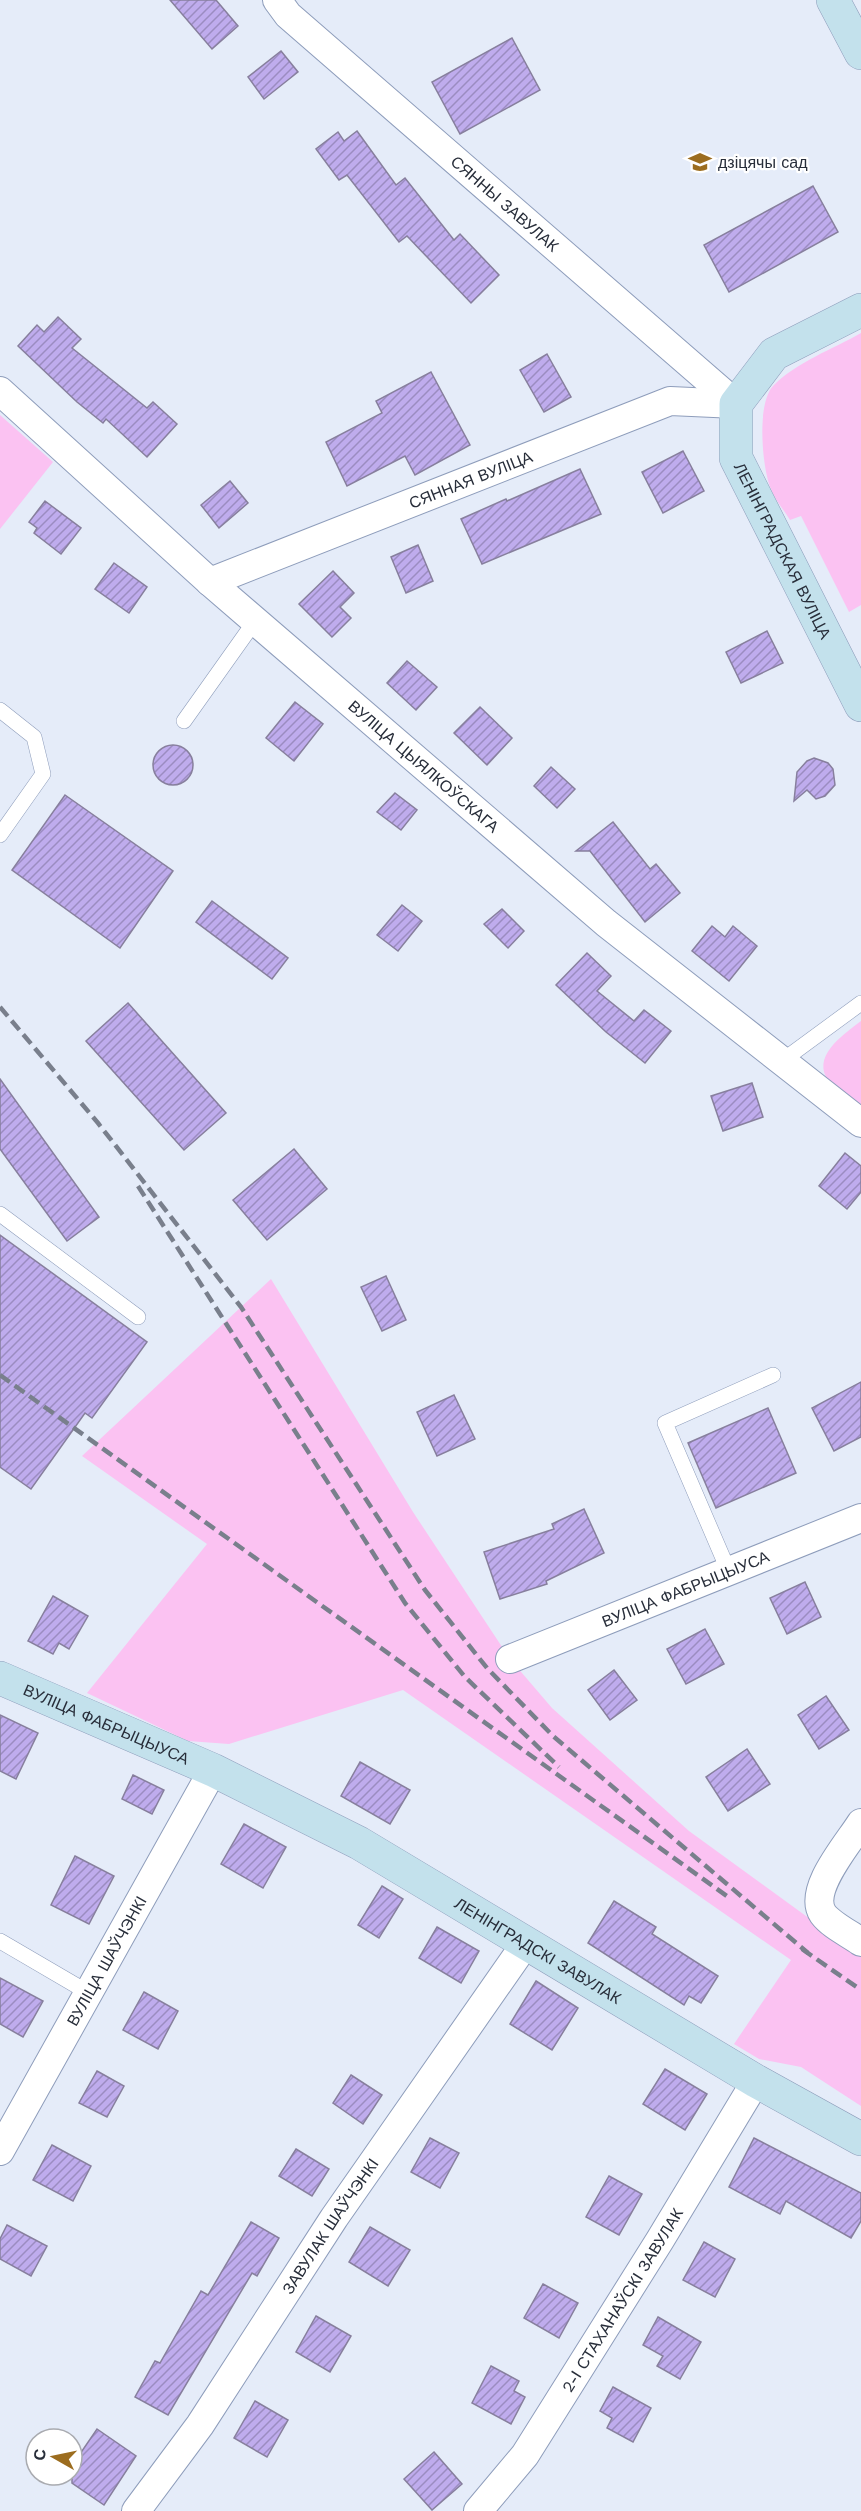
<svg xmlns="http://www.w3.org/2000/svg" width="861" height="2511" viewBox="0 0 861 2511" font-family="'Work Sans',sans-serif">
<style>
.green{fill:#fbc2f2}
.building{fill:url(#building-hatch);stroke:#877f9d;stroke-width:1.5}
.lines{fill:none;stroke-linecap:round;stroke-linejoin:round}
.lane-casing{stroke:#8e9dbb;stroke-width:16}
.street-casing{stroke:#8e9dbb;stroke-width:30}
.secondary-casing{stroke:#8e9dbb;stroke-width:34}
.lane{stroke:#fff;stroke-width:15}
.street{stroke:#fff;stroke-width:28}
.secondary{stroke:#c3e1ec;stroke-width:33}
.rail{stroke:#797f8c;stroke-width:4.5;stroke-dasharray:12 6;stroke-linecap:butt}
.labels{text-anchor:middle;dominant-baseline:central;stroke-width:4.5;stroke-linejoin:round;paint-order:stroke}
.poi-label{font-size:16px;fill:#282e3a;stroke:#fff;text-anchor:start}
.street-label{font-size:16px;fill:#282e3a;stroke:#fff}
</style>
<defs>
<pattern id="building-hatch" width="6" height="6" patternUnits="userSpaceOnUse" patternTransform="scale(1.5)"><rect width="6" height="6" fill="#bfaced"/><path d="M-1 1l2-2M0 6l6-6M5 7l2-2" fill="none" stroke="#9b8cc1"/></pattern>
</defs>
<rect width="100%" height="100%" fill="#e5ecf9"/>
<!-- green -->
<g class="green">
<path d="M861,333V605L849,612L801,516L790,520C784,510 775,500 771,489C762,468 756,402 774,385C797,362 833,349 861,333Z"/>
<polygon points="0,415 53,462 0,529"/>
<path d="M861,1021V1109C853,1102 830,1086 826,1077C814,1053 846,1033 861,1021Z"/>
<polygon points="271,1279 413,1512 510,1659 552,1708 689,1831 861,1956 861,2106 801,2067 759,2059 734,2044 791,1960 403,1690 229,1744 188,1741 87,1693 207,1544 82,1456"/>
</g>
<!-- building -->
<g class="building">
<polygon points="170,0 216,0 238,26 212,49"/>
<polygon points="512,38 540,90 460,134 432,82"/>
<polygon points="281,51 298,72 264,99 248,77"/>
<polygon points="357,131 396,185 405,178 454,240 460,234 499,275 471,303 407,236 399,242 347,175 339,180 316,149 338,132 344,141"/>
<polygon points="813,186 838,232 729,292 704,245"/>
<polygon points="58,317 81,339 72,348 147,408 153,402 177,424 147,457 106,419 103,423 77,402 18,346 37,325 44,332"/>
<polygon points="547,354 571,397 544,412 520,370"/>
<polygon points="431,372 470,445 415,475 405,456 347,486 326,442 382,413 376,401"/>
<polygon points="683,451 704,491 663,513 642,472"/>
<polygon points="580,469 601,514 482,564 461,519 506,499 507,501"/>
<polygon points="230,481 248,503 219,528 201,505"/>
<polygon points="45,501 81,528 61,554 34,533 37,528 29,522"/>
<polygon points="418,545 433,581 406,593 391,557"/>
<polygon points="114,563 147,587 129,613 95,589"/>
<polygon points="333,571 354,593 340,607 351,618 332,637 299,604"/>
<polygon points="767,631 783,663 741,683 726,652"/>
<polygon points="407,661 437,687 416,710 387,683"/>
<polygon points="295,702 323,724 294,761 266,738"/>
<polygon points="480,707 512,738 487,765 454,733"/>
<circle cx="173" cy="765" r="20"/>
<polygon points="814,758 828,763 833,769 835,785 825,796 816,799 807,790 794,801 797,772 807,761"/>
<polygon points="551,767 575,789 557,808 534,786"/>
<polygon points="395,793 417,810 401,830 377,812"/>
<polygon points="65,795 173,871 120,948 12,870"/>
<polygon points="613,822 650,869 656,864 680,893 645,922 590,851 576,851"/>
<polygon points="212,901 288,958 272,979 196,922"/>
<polygon points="402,905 422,921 398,951 377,935"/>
<polygon points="502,909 524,931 508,948 484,924"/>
<polygon points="712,926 725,937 733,926 757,946 729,981 692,951"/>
<polygon points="587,953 611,976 597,991 634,1021 644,1010 671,1031 645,1063 606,1032 556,985"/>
<polygon points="128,1003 226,1113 184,1150 86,1041"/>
<polygon points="0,1079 99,1217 67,1241 0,1149"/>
<polygon points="752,1083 763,1117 723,1131 711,1096"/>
<polygon points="294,1149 327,1189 267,1240 233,1200"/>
<polygon points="845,1153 861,1166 861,1192 847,1209 819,1186"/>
<polygon points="0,1235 147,1342 92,1418 85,1413 31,1489 0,1467"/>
<polygon points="386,1276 406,1320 382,1331 361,1287"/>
<polygon points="861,1382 861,1437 834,1451 812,1408"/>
<polygon points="454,1395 475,1439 437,1456 417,1412"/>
<polygon points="768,1408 796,1473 716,1508 688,1443"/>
<polygon points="584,1509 604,1553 546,1581 547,1584 500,1599 484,1552 554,1529 552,1524"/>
<polygon points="805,1582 821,1617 787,1634 770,1598"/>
<polygon points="53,1596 88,1616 69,1649 59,1643 53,1654 28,1641"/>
<polygon points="705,1629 724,1664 686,1684 667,1649"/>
<polygon points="614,1670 637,1700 610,1720 588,1690"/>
<polygon points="826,1696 849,1730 819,1749 798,1715"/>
<polygon points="0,1715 38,1733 16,1779 0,1771"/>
<polygon points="747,1749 770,1784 728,1811 706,1777"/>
<polygon points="360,1762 410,1790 390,1824 341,1796"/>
<polygon points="133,1775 164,1790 152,1814 122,1799"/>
<polygon points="244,1824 286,1847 263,1888 221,1864"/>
<polygon points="75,1856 114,1876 89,1924 51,1905"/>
<polygon points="382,1886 403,1899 379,1938 358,1925"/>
<polygon points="614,1901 656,1927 652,1934 718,1976 701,2003 689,1996 684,2005 588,1943"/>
<polygon points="437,1927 479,1951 461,1983 419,1958"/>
<polygon points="0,1978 43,2001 23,2037 0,2024"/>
<polygon points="536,1981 578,2008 552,2050 510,2024"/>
<polygon points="144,1992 178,2011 158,2049 123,2030"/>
<polygon points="665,2069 707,2094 685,2130 643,2104"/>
<polygon points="97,2071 124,2086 107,2117 79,2103"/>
<polygon points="351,2075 382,2095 363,2124 333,2103"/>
<polygon points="430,2138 459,2153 440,2188 411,2172"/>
<polygon points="754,2138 861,2193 861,2221 851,2238 786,2201 780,2214 729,2187"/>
<polygon points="52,2145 91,2166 73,2201 33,2180"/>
<polygon points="296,2149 329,2169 312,2196 279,2176"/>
<polygon points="609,2176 642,2194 619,2235 586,2217"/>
<polygon points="251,2222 279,2238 257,2276 252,2273 168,2415 135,2397 155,2361 160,2363 201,2291 208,2295"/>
<polygon points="7,2225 47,2246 31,2276 0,2259 0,2239"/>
<polygon points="370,2227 410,2250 388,2286 349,2262"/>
<polygon points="704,2242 735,2259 715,2297 683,2280"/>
<polygon points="543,2284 578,2303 559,2338 524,2318"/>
<polygon points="316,2316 351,2336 330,2372 296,2352"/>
<polygon points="658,2317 701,2342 680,2379 657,2366 663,2356 643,2345"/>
<polygon points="491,2366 519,2381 514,2391 525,2397 511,2424 472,2403"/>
<polygon points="613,2387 651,2408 633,2442 607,2428 612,2418 600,2411"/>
<polygon points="255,2401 288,2420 267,2457 234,2438"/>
<polygon points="97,2429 136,2456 104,2505 72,2483 72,2449 80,2454"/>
<polygon points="434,2452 462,2484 432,2510 404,2479"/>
</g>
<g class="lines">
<!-- lane casing -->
<g class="lane-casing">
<g id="lane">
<polyline points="0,710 34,737 43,774 0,835"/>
<polyline points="184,721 255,621"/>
<polyline points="782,1061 861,1003"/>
<polyline points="0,1214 138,1317"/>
<polyline points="729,1572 665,1423 773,1375"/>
<polyline points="0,1941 89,1993"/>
</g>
</g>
<!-- street casing -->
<g class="street-casing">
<g id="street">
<path id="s1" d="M277,0L288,15L736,404"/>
<path id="s2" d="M0,391L210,582L606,923L861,1123"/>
<path id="s3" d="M210,582L670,401L736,404"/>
<path id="s4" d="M510,1659L861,1518"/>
<path d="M861,1823C848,1844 807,1890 823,1914C831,1925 850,1934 861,1942"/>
<path id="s5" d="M0,2151L213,1770"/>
<path id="s6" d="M136,2511L200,2425L334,2218L526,1943"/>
<path id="s7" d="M478,2511L525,2455L660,2240L756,2081"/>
</g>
</g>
<!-- secondary casing -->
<g class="secondary-casing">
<g id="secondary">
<polyline points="833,0 861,53"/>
<path id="s8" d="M861,310L774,354L736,404V458L861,705"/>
<path id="s9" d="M0,1678L213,1770L359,1843L756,2081L861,2139"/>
</g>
</g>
<!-- lane -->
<use href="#lane" class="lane"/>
<!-- street -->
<use href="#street" class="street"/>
<!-- secondary -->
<use href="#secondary" class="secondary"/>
<!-- rail -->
<g class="rail">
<polyline points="0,1007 98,1123 241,1307 425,1590 487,1668 553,1736 808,1953"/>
<polyline points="138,1186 405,1603 465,1677 559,1767"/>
<polyline points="0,1375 731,1899"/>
<polyline points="802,1949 861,1990"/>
</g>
</g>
<!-- icons -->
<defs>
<g id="school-bare" transform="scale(1.8)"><path d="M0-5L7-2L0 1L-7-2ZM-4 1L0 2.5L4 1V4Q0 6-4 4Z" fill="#9c6d1f" stroke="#fff" stroke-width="2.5" paint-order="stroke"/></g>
</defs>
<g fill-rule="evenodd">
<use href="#school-bare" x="700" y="162"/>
</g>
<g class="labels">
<!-- poi labels -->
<g class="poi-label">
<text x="718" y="162">дзіцячы сад</text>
</g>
<!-- street labels -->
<g class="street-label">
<text stroke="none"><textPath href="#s1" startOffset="306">СЯННЫ ЗАВУЛАК</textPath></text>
<text stroke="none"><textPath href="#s3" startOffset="280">СЯННАЯ ВУЛІЦА</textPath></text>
<text stroke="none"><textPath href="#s8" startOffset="318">ЛЕНІНГРАДСКАЯ ВУЛІЦА</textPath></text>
<text stroke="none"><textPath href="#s2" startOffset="566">ВУЛІЦА ЦЫЯЛКОЎСКАГА</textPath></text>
<text stroke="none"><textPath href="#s4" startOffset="189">ВУЛІЦА ФАБРЫЦЫУСА</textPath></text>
<text stroke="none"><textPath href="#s9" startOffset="116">ВУЛІЦА ФАБРЫЦЫУСА</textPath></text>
<text stroke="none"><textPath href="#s9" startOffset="604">ЛЕНІНГРАДСКІ ЗАВУЛАК</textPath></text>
<text stroke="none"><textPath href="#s5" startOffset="218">ВУЛІЦА ШАЎЧЭНКІ</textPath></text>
<text stroke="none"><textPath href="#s6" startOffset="345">ЗАВУЛАК ШАЎЧЭНКІ</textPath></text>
<text stroke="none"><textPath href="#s7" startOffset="256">2-І СТАХАНАЎСКІ ЗАВУЛАК</textPath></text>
</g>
</g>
<!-- north arrow -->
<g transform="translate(54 2457) rotate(279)"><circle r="28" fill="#ffffff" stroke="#a9abb0" stroke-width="1.5"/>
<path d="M0-4.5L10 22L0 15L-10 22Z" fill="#9c6d1f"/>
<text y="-9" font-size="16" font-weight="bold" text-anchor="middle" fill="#282e3a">С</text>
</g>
</svg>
